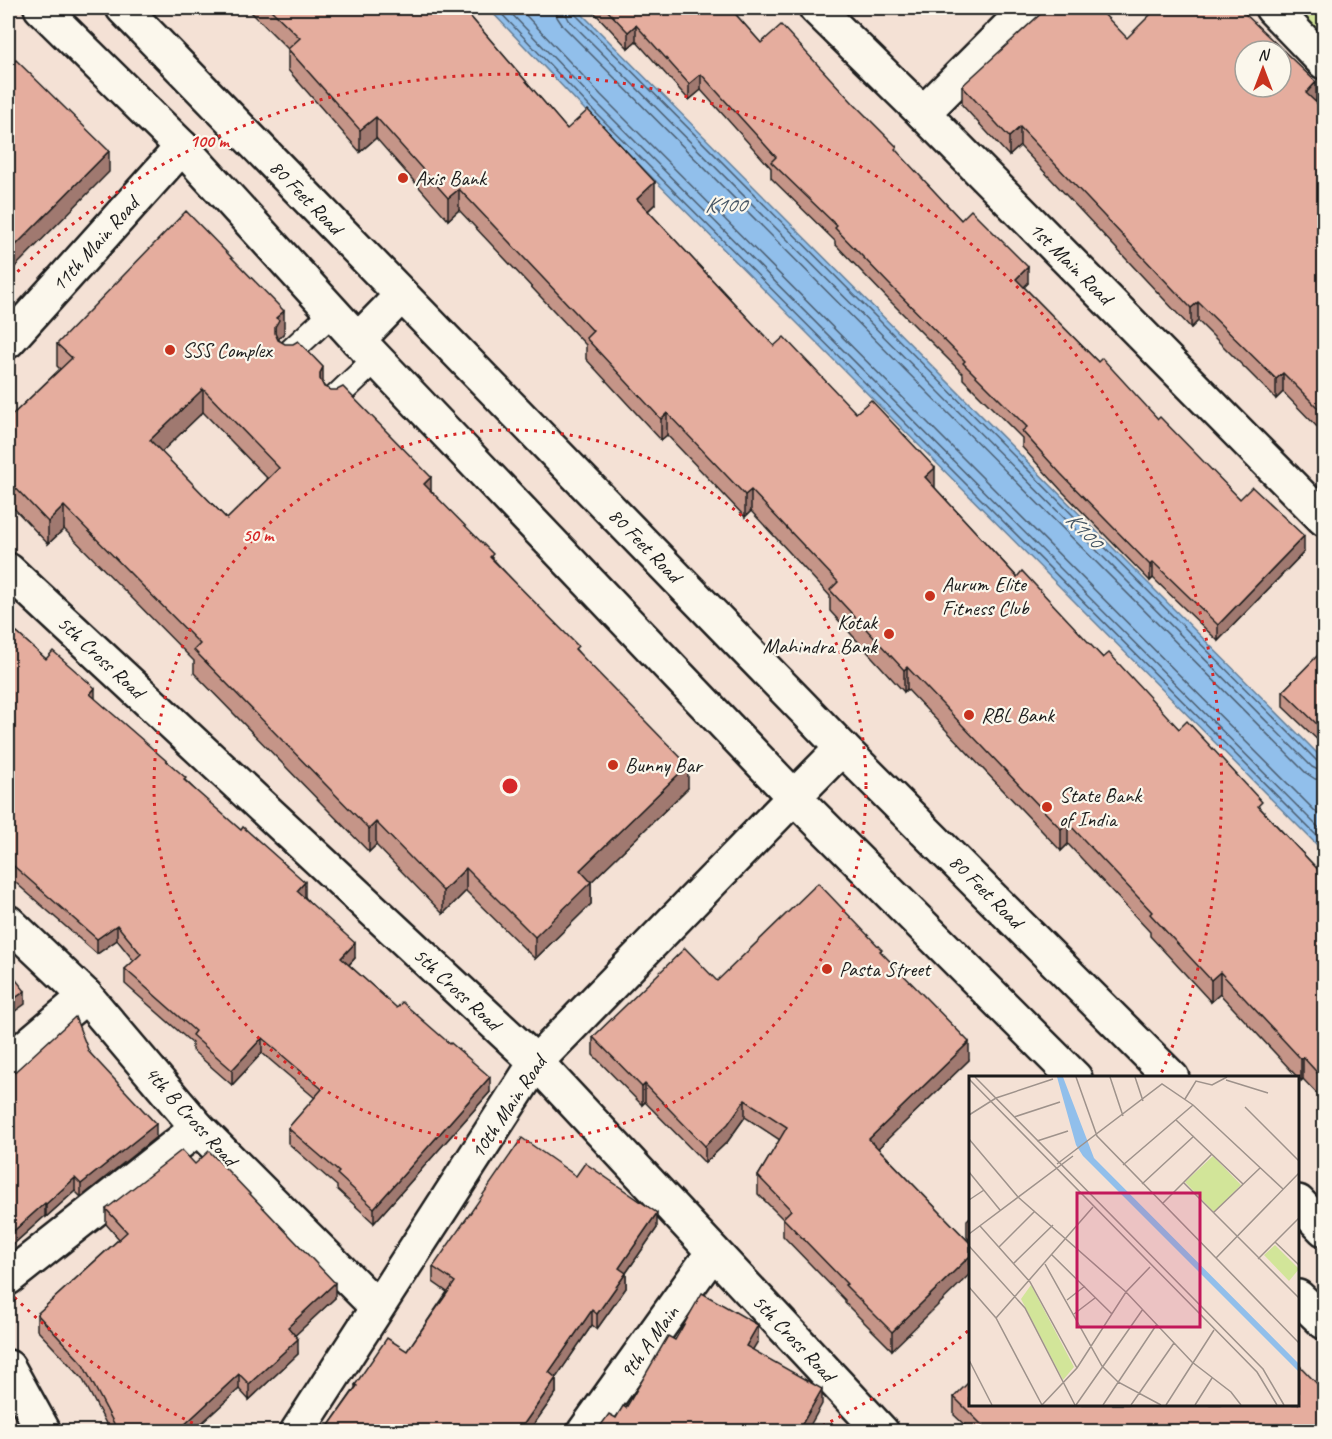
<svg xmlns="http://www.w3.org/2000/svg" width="1332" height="1439" viewBox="0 0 1332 1439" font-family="Caveat,sans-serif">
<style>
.green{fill:#d2e599;stroke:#77805a;stroke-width:1.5}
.water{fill:#91bfeb;stroke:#627e98;stroke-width:1.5}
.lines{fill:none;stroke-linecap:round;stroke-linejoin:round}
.shore{stroke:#4b5d6f;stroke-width:1.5}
.lane-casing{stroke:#1c1c1c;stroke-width:28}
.street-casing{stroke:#1c1c1c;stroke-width:38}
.secondary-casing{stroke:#1c1c1c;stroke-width:38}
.lane{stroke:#fbf7ec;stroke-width:24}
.street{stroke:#fbf7ec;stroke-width:33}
.secondary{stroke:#fbf7ec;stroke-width:33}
.wall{fill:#c59588;stroke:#1c1c1c;stroke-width:1.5;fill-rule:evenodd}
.shaded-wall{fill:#a0796f;stroke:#1c1c1c;stroke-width:1.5}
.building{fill:#e5ad9e;stroke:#1c1c1c;stroke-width:1.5;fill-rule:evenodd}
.ring{fill:none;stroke:#d62828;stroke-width:3;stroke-dasharray:3 6}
.poi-dot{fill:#c8321e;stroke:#fbf7ec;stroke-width:2}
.labels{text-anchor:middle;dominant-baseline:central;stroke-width:4.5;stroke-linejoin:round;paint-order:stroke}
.poi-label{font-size:21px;fill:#1c1c1c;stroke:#fbf7ec;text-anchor:start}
.street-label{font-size:21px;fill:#1c1c1c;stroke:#fbf7ec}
.water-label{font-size:22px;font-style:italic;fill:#455564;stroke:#fbf7ec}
.inset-road{fill:none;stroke:#9e928b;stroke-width:1.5}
.view{fill:#c2185b;fill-opacity:0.15;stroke:#c2185b;stroke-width:3}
.inset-edge{fill:none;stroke:#1c1c1c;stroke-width:3}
.centre{fill:#d62828;stroke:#fbf7ec;stroke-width:3}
.ring-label{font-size:18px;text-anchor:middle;font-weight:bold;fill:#d62828;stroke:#fbf7ec;stroke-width:4.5;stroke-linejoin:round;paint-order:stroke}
</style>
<rect width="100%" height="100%" fill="#f4e1d5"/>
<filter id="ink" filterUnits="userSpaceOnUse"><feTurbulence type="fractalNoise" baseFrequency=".0167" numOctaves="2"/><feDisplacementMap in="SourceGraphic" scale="12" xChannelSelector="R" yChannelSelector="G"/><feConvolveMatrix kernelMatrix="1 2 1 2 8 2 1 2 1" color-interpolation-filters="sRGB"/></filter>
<g filter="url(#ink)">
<!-- green -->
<polygon class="green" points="1290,8 1324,8 1324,43"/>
<!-- water -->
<polygon class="water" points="488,8 576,8 1324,760 1324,852 585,110"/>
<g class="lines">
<!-- shore -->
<g class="shore">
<polyline points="496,8 589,106 1324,843"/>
<polyline points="506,8 595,101 1324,833"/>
<polyline points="519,8 601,95 1324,820"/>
<polyline points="556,8 557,17 563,26 1306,773 1315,779 1324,780"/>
<polyline points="565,8 566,14 569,20 1312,767 1318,770 1324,771"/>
<polyline points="573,8 575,14 1318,762 1324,764"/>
</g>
<!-- lane casing -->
<g class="lane-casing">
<g id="lane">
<polyline points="289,353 332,313"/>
<polyline points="334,399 376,359"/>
</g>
</g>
<!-- street casing -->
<g class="street-casing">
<g id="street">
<polyline points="816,8 923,113 1324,519"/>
<polyline points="1272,8 1324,62"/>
<polyline points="923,113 1028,8"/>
<polyline points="8,341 182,147"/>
<polyline points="8,570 536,1062 882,1432"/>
<polyline points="8,922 86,996 198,1128 377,1307"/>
<polyline points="8,1062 86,996"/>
<polyline points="8,1278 198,1128"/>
<polyline points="8,1367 44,1432"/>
<polyline points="297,1432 536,1062 794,797"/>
<polyline points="584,1432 713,1252"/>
</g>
</g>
<!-- secondary casing -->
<g class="secondary-casing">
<g id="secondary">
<polyline points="41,8 182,147 358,340 794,797 1075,1078"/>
<polyline points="123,8 842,748 1172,1078"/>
<polyline points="358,340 401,296"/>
<polyline points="794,797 842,748"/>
<polyline points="1298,1202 1324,1229"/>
<polyline points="1298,1297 1324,1322"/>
</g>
</g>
<!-- lane -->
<use href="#lane" class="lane"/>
<!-- street -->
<use href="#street" class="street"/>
<!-- secondary -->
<use href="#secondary" class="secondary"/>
</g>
<!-- wall -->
<g class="wall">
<polygon points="247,8 463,8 567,129 655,204 648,211 774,346 856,413 935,488 1017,577 1179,729 1262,810 1324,876 1324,1101 1303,1079 1301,1081 1220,994 1211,1002 1150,936 1150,932 1068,844 1061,851 907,689 904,692 830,611 830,596 751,511 745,517 667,435 661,440 586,359 586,345 459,210 448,220 376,138 360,152 288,70 288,49"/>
<polygon points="590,8 730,8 761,43 897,152 961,220 1028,283 1024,287 1098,362 1158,419 1240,499 1304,552 1218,641 1153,578 1150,581 1061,490 1022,447 1022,438 963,379 963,374 889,300 835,244 835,241 771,178 771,168 701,90 689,100 636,41 628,48"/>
<polygon points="1127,38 1316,101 1316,102 1324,110 1324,434 1283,392 1276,399 1198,321 1191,328 1020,146 1009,156 962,105 962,86"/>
<path d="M284,333L279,338V340L323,385L431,491L578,652L688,788L591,882V904L535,959L466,891L443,914L376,845L369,852L194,673V661L64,529L48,544L8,502V419L60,369L57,366V344ZM203,412L268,479L227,519L161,452Z"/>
<polygon points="8,625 46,659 95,699 186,781 305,897 355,958 349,965 490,1092 374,1223 337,1189 337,1186 288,1143 288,1128 315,1098 262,1053 232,1085 192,1050 192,1043 125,984 125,969 134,961 117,940 97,954 8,876"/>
<polygon points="1324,649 1324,746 1283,707 1283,691"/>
<polygon points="882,954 969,1060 878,1148 970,1243 892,1350 845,1303 845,1300 783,1236 783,1219 758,1194 758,1176 780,1140 745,1117 728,1141 705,1163 645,1102 642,1105 593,1055 593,1037 717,981"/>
<polygon points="89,1052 156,1137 81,1197 75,1191 46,1217 45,1216 8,1249 8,1078"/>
<polygon points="195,1164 335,1298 295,1335 298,1354 249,1400 239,1389 193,1431 110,1431 82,1378 37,1330 37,1314 119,1239 106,1224 106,1209"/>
<polygon points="576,1176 657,1228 626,1273 626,1288 597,1329 592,1325 556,1377 556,1393 529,1431 325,1431 355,1388 355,1385 407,1351 447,1292 433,1282 433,1267"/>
<polygon points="970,1217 970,1241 967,1237 967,1220"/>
<polygon points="954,1397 1324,1431 971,1431 954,1415"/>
</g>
<!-- shaded-wall -->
<g class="shaded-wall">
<polygon points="636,25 636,41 628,48 628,32"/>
<polygon points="701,74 701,90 689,100 689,84"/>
<polygon points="1316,82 1316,101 1306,112 1306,93"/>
<polygon points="376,117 376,138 360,152 360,130"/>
<polygon points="1020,127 1020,146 1009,156 1009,137"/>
<polygon points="109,151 109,172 8,274 8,253"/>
<polygon points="655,182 655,204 637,221 637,199"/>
<polygon points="459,189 459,210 448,220 448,198"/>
<polygon points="1028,267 1028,283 1016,295 1016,279"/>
<polygon points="1198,302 1198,321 1191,328 1191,308"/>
<polygon points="284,311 284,333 279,338 279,343 275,349 275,327 276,318"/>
<polygon points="323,367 323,390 320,396 320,373"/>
<polygon points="1283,373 1283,392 1276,399 1276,379"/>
<polygon points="203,389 203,412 150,463 150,440"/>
<polygon points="667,413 667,435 661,440 661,419"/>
<polygon points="935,468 935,490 925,477"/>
<polygon points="431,477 431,500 424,484"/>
<polygon points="751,490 751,511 745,517 745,495"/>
<polygon points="64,506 64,529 48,544 48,522"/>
<polygon points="1304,536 1304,552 1218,641 1218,625"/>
<polygon points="1153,562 1153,578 1150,581 1150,565"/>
<polygon points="907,667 907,689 904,692 904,670"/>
<polygon points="95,688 95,703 90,694"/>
<polygon points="688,765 688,788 591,882 591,904 535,959 535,937 580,870"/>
<polygon points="376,822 376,845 369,852 369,829"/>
<polygon points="1068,823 1068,844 1061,851 1061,829"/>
<polygon points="466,868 466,891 443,914 443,891"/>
<polygon points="305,882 305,897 297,906 297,891"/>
<polygon points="117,925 117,940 97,954 97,939"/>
<polygon points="355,943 355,958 341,973 341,958"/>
<polygon points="1220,972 1220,994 1211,1002 1211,980"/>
<polygon points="25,991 25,1004 8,1016 8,1003"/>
<polygon points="262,1038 262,1053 232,1085 232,1070"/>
<polygon points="969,1042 969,1060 869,1157 869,1139"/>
<polygon points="1303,1057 1303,1079 1301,1081 1301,1059"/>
<polygon points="490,1077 490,1092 374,1223 374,1208"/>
<polygon points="645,1084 645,1102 642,1105 642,1087"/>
<polygon points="745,1100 745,1117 728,1141 705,1163 705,1146"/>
<polygon points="156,1124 156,1137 81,1197 81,1184"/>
<polygon points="75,1178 75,1191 46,1217 46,1204"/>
<polygon points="45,1203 45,1216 8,1249 8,1236"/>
<polygon points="657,1213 657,1228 619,1283 619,1268"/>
<polygon points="970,1256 970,1274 892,1350 892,1332"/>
<polygon points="626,1273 626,1288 597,1329 597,1314"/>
<polygon points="335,1283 335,1298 288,1342 288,1327"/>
<polygon points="592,1310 592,1325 549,1388 549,1372"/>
<polygon points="758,1325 758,1341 746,1361 746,1346"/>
<polygon points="298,1339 298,1354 249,1400 249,1384"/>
<polygon points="239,1374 239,1389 193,1431 182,1431 182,1427"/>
<polygon points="556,1378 556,1393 529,1431 519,1431"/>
<polygon points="822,1389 822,1404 807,1431 798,1431"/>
</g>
<!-- building -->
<g class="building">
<polygon points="269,8 463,8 567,129 588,110 655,182 637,199 774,346 784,337 856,413 871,400 935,468 925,477 1017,577 1022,571 1103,658 1109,653 1179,729 1187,721 1262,802 1258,806 1324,876 1324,1080 1303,1057 1301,1059 1220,972 1211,980 1150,914 1152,912 1068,823 1061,829 907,667 904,670 830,590 838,582 751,490 745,495 667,413 661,419 586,338 593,331 459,189 448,198 376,117 360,130 288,49 300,38"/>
<polygon points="605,8 730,8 761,43 781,25 853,103 897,147 895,149 961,220 971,210 1028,267 1016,279 1098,362 1102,358 1158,419 1160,417 1240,499 1252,487 1304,536 1218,625 1153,562 1150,565 1061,474 1022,431 1027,427 963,363 965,361 889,284 835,228 837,226 771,162 776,157 701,74 689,84 636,25 628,32"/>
<path d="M1047,8H1098L1127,38L1157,8H1239L1316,82L1306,93L1324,110V414L1283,373L1276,379L1198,302L1191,308L1020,127L1009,137L962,86ZM1245,51H1281V87H1245Z"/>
<polygon points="8,54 15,61 16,60 109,151 8,253"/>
<path d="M186,211L284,311L276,318L279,320L275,327V333L278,340L285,344H293L298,341L323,367L320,373V379L324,387L331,390H337L343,387L431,477L424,484L493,554L490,557L578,646L575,649L688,765L580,870L591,882L535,937L466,868L443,891L376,822L369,829L194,650L200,644L64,506L48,522L8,480V419L72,358L57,344ZM203,389L279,468L227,519L150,440Z"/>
<polygon points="8,625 46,659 53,651 95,688 90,694 186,778 184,780 241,830 243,827 305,882 297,891 355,943 341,958 397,1008 402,1002 450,1044 451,1043 490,1077 374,1208 337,1174 339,1172 288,1128 322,1089 262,1038 232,1070 192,1035 195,1031 125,969 141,954 117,925 97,939 8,861"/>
<polygon points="1324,649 1324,731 1283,691"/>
<polygon points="818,883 882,950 880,951 969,1042 869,1139 970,1243 970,1256 892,1332 845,1285 847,1284 783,1218 791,1210 758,1176 787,1127 745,1100 728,1124 705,1146 645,1084 642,1087 593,1037 685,948 717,981"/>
<polygon points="8,970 25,991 8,1003"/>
<polygon points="75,1017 89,1052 156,1124 81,1184 75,1178 46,1204 45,1203 8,1236 8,1078"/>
<polygon points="522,1138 576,1176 585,1163 657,1213 619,1268 626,1273 597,1314 592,1310 549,1372 556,1378 519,1431 325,1431 357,1386 355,1385 387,1338 407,1351 455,1282 433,1267"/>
<polygon points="182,1150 195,1164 209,1151 335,1283 288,1327 298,1339 249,1384 239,1374 182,1427 185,1431 118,1431 82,1363 37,1314 127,1232 106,1209"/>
<polygon points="702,1293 758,1325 746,1346 822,1389 798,1431 595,1431 599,1428 609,1414 616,1418 623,1406 626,1408 668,1336 675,1340"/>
<polygon points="1298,1364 1324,1391 1324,1431 988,1431 954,1397 970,1381 970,1404 1298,1404"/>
</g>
</g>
<!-- distance rings -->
<g class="ring">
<circle cx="510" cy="786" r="356"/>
<path d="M968 1331A712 712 0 0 1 811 1431M209 1431A712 712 0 0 1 11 1294M11 278A712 712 0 0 1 1160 1076"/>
</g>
<!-- markers -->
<g class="poi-dot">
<circle cx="403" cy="178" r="6"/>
<circle cx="170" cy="350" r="6"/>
<circle cx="930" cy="596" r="6"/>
<circle cx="889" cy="634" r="6"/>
<circle cx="969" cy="715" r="6"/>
<circle cx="613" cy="765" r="6"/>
<circle cx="1047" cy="807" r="6"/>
<circle cx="827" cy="969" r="6"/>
</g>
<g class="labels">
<!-- poi labels -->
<g class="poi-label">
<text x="415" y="178">Axis Bank</text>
<text x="182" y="350">SSS Complex</text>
<text x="942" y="584">Aurum Elite<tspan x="942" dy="24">Fitness Club</tspan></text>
<text x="877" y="622" text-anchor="end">Kotak<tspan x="877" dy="24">Mahindra Bank</tspan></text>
<text x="981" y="715">RBL Bank</text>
<text x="625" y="765">Bunny Bar</text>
<text x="1059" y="795">State Bank<tspan x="1059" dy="24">of India</tspan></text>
<text x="839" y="969">Pasta Street</text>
</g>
<!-- street labels -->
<g class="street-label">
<text transform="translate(306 197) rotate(46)">80 Feet Road</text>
<text transform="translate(95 244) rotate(-48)">11th Main Road</text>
<text transform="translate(1071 263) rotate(45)">1st Main Road</text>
<text transform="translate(645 545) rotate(46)">80 Feet Road</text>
<text transform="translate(101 657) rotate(43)">5th Cross Road</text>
<text transform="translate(986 891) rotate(45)">80 Feet Road</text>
<text transform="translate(457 989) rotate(43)">5th Cross Road</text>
<text transform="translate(508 1107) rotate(-56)">10th Main Road</text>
<text transform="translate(191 1116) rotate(48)">4th B Cross Road</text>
<text transform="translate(794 1338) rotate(47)">5th Cross Road</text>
<text transform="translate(649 1342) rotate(-54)">9th A Main</text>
</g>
<!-- water labels -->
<g class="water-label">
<text x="725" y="205">K100</text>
<text transform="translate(1084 530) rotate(45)">K100</text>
</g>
</g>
<!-- overview -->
<g transform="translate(969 1076)">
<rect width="330" height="330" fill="#f4e1d5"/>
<path d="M244,80L272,109L245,136L216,106ZM306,169L330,193L320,205L295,179ZM62,209L105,291L94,304L52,223Z" fill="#d2e599"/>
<path d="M88,1H94L125,82L330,288V296L114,80L107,69Z" fill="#91bfeb"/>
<path class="inset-road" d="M6,1L294,293L315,329M107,1L128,60L330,267M141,1L154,40M166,1L174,25M0,3L288,296L308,329M257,4L299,17M216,23L227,5L243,9L258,1M276,31L330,85M0,39L27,22L84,3M45,41L91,26M207,44L274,108M0,63L49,121L157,216L223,286L262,316L272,329M68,65L99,55M88,88L193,8L224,29L314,113M154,89L224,29M0,96L31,134M214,106L330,222M173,108L225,60M0,124L15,114M193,128L243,78M244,137L291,92M11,150L61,206L108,292M0,158L104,80M306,166L330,189M0,170L56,232L106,329M30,171L66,135M83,179L143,238M247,182L330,97M289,183L330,142M45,187L84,149M76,188L133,290L149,306L192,329M0,211L27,242L73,329M98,224L116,210M105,238L126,222M27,242L124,131M0,284L23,329M73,329L108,292L157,216L181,191M107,329L174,233M134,329L188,248M162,329L205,267M197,329L245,254M226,329L243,302"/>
<path class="view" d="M108,117H231V251H108Z"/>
<rect width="330" height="330" class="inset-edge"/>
</g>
<circle cx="510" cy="786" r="9" class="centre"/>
<g class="ring-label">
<text x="209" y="147">100 m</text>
<text x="258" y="541">50 m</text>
</g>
<!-- margin -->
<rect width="1332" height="1439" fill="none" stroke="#fbf7ec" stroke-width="30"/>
<rect x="15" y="15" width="1302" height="1409" fill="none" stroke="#1c1c1c" stroke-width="2" filter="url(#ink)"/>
<!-- north arrow -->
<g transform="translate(1263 69)"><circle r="28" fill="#fbf7ec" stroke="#a29f99" stroke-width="1.5"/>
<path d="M0-4.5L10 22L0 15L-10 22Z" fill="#c8321e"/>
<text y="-9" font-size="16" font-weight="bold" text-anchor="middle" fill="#1c1c1c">N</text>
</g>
</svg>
